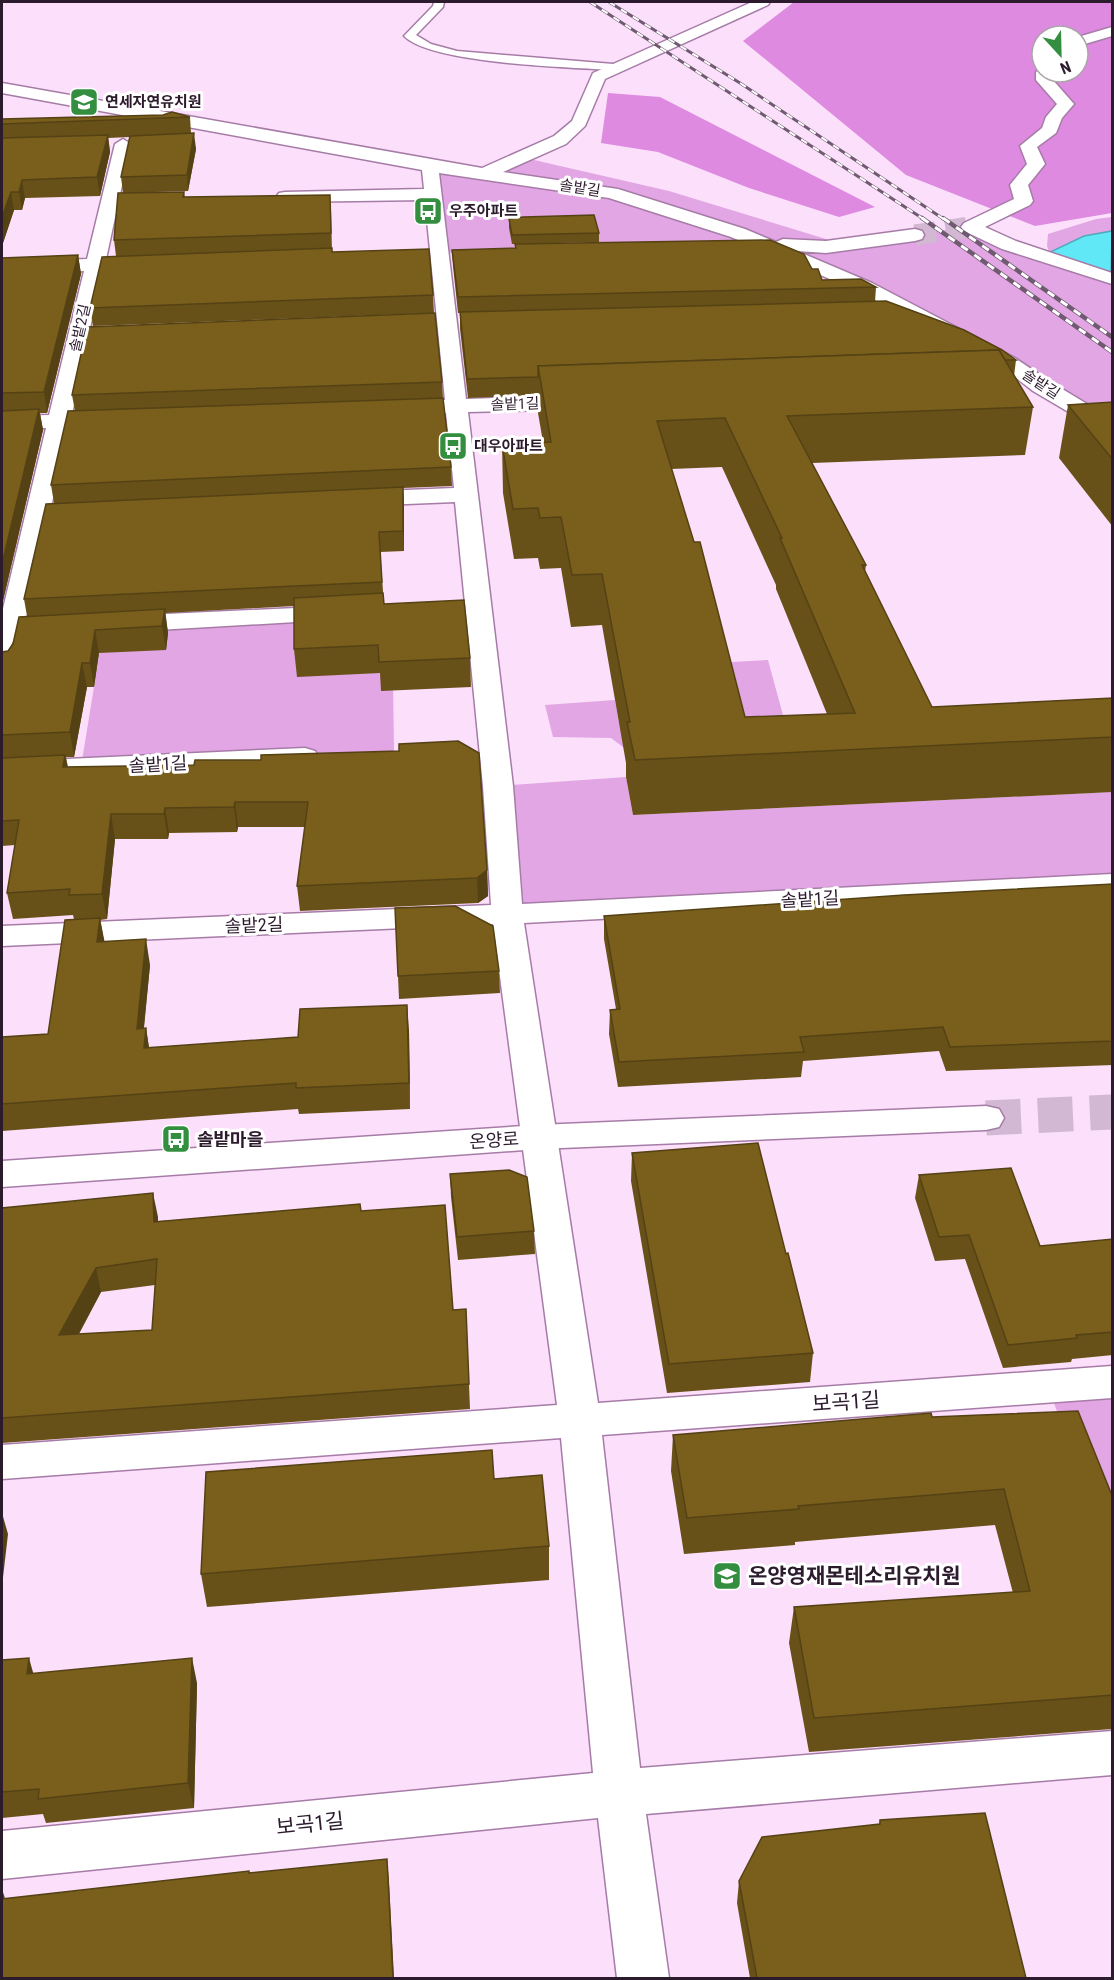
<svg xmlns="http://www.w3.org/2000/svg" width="1114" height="1980" viewBox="0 0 1114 1980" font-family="'Roboto Condensed','Noto Sans KR',sans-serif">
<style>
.green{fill:#e1a6e3}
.forest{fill:#dd8ae0;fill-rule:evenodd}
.water{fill:#60e8f7;stroke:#50aaba;stroke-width:1.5}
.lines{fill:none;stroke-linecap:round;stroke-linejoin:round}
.street-tunnel{stroke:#d2b8d2;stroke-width:21;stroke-dasharray:21 10;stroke-linecap:butt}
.secondary-tunnel{stroke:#d2b8d2;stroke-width:35;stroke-dasharray:35 17;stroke-linecap:butt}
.lane-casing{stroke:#a67ca7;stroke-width:3}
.street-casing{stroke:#a67ca7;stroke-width:3}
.secondary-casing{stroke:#a67ca7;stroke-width:3}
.lane{fill:#fff;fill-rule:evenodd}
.street{fill:#fff;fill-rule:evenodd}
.secondary{fill:#fff;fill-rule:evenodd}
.rail-far1-casing{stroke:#6f5a70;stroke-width:3}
.rail-casing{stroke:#6f5a70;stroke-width:4.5}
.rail-far1{stroke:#fff;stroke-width:2;stroke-dasharray:7;stroke-linecap:butt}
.rail{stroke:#fff;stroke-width:3;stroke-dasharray:8;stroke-linecap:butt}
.wall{fill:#685118;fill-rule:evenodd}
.shaded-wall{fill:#554214}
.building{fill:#795e1c;stroke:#554214;stroke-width:1.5;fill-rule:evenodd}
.labels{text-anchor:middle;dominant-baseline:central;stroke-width:6;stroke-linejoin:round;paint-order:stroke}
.far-poi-label{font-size:15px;font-weight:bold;fill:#2c1b2d;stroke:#fff;text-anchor:start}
.far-street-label{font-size:15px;fill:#2c1b2d;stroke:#fff}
.street-label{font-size:18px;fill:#2c1b2d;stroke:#fff}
.poi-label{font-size:18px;font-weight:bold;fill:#2c1b2d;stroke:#fff;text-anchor:start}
.near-street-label{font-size:21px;fill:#2c1b2d;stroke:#fff}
.near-poi-label{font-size:21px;font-weight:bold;fill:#2c1b2d;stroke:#fff;text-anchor:start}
</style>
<rect width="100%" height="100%" fill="#fbdffb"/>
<!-- green -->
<g class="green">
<polygon points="521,157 669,191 839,243 970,227 1054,265 1047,246 1048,234 1096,219 1112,217 1112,428 1008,362 765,245 440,253 430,166 486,173"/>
<polygon points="392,611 394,753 81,767 104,625"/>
<polygon points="768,660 790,741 627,750 611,738 553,737 545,705 615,700 619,722 714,663"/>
<polygon points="626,777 633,815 1112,792 1112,883 507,914 498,786"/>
<polygon points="1112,1383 1112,1560 1048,1387"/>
</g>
<!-- forest -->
<g class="forest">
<path d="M794,2H1112V213L1035,226L906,175L743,41ZM1042,36H1078V72H1042Z"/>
<polygon points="608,93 660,97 875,207 839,217 749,188 658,152 601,143"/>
</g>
<!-- water -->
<polygon class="water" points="1112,231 1111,279 1042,256 1084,236"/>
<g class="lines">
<!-- street-tunnel -->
<polyline class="street-tunnel" points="915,235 970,227"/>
<!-- secondary-tunnel -->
<polyline class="secondary-tunnel" points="986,1118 1112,1112"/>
<!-- lane casing -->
<g class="lane-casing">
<path id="lane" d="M434,2H444L443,7L416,35L431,44L457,51L613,64L619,67L613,70C568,67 432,64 404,36L433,6Z"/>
</g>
<!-- street casing -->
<g class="street-casing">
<g id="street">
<polygon points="752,2 770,2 768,5 605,79 585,126 566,144 503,172 618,189 745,229 776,242 783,239 826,241 915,229 922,231 924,235 922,239 915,241 826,253 797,251 872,283 1015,358 1049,381 1112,419 1112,435 1104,433 1033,391 1001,366 858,291 731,237 609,198 439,173 466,399 583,395 591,397 594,402 591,407 583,409 468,412 513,786 522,904 1112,874 1112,892 524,923 598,1403 1112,1366 1112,1398 602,1435 640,1768 1112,1731 1112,1775 646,1814 669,1978 617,1978 598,1818 2,1879 2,1831 593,1773 561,1438 2,1479 2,1445 557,1405 493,924 2,946 2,926 491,905 483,786 455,502 359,506 351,504 347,499 351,494 359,492 454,488 446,413 426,412 423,407 426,402 445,400 425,200 285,202 279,201 276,197 279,193 285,192 424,189 422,170 2,93 2,83 482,168 554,136 572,121 593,73"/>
<polygon points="1112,27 1112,36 1078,46 1078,37"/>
<polygon points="1042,68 1042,72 1052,72 1052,79 1074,104 1062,118 1056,133 1037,147 1045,164 1028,185 1033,201 1030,205 985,227 1016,241 1112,273 1112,284 1002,249 964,231 961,227 964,223 1014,199 1010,185 1027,164 1020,146 1042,128 1046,117 1057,104 1036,80 1036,72"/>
<polygon points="123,139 131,144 106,259 151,259 154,263 151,267 103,270 90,328 138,329 141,333 138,337 88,341 72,414 110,412 118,414 121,419 118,424 69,427 15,667 11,673 2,675 2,613 46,428 2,430 2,416 49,415 84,271 2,274 2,262 87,259 115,144"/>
<polygon points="338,606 347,609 351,614 347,619 123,632 114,630 110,624 114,618 123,616"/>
<polygon points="305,748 315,751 319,757 315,763 305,766 2,780 2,762"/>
</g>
</g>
<!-- secondary casing -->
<g class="secondary-casing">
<polygon id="secondary" points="986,1106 999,1109 1004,1118 999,1127 986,1130 538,1149 2,1187 2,1161 538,1125"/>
</g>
<!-- lane -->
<use href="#lane" class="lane"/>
<!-- street -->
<use href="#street" class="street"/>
<!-- secondary -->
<use href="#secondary" class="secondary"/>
<!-- rail-far1 casing -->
<g class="rail-far1-casing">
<g id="rail-far1">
<polyline points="590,2 925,220"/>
<polyline points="609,2 740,83 945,220"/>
</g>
</g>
<!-- rail casing -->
<g class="rail-casing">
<g id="rail">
<polyline points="922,218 1112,352"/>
<polyline points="943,218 1112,337"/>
</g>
</g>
<!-- rail-far1 -->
<use href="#rail-far1" class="rail-far1"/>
<!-- rail -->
<use href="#rail" class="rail"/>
</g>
<!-- wall -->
<g class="wall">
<polygon points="190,117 191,133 196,149 188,191 123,193 121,177 130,137 108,138 110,152 100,196 25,198 22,210 14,210 2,246 2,119"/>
<polygon points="184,192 185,197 331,210 332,252 433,295 434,313 93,326 90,308 116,256 114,240"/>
<polygon points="509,219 599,233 599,242 512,244 509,228"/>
<path d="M515,244L812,269L822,280L876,287L875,302L1016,360L1014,376L1033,407L1025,455L812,463L866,565L865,572L932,707L1113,698V792L633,815L626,777V763L602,625L571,627L561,568L540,569L538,558L514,559L503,493L502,444L543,442L538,413V395L468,398L460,329V313H458L453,266L452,250L515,249ZM722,467L776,585V589L827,714L745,717L671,469Z"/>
<polygon points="78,255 81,274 47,413 40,413 43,430 2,605 2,258"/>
<polygon points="442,382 443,398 451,467 452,486 403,488 404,507 404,551 380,552 384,604 470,658 471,687 381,691 380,673 297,677 294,649 294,606 165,613 168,633 166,650 99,653 94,687 87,687 74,757 66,757 68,767 194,765 261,760 487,870 488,896 478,903 300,911 297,886 305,827 238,827 237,832 169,833 168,839 115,839 107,919 100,920 104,941 150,965 144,1028 146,1028 149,1048 409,1031 410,1109 299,1114 298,1109 2,1131 2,1037 48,1034 74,919 73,915 13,919 7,893 15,845 2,846 2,652 8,651 27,616 24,599 54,503 51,485 75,411 72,395"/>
<polygon points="1113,402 1113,527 1059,458 1068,405"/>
<polygon points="1113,884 1113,1065 946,1071 939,1051 803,1061 801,1077 618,1087 609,1034 610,1010 616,1009 604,939 604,916"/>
<polygon points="499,971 500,993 399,999 398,976"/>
<polygon points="632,1153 786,1254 813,1353 810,1382 667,1393 631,1181"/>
<polygon points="450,1174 534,1231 535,1254 458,1260 451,1197"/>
<polygon points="919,1175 1040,1246 1113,1239 1113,1355 1072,1359 1071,1362 1003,1368 965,1259 935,1261 915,1198"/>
<path d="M2,1208L158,1217V1221L361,1211L453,1310L466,1309L470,1409L2,1443V1444ZM155,1285L152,1330L79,1334L101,1292Z"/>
<polygon points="932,1417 1113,1498 1113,1731 1112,1729 809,1752 789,1643 794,1607 1013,1593 995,1525 795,1542 795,1545 684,1554 671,1471 673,1435"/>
<polygon points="494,1479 549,1546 549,1580 207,1607 201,1574"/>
<polygon points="2,1660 33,1673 197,1683 194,1808 46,1823 43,1814 2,1818"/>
<polygon points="880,1820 1026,1978 750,1978 737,1903 739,1881 879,1825"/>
</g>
<!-- shaded-wall -->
<g class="shaded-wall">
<polygon points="194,133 196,149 188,191 187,175"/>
<polygon points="108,135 110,152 100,196 97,177"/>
<polygon points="22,180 25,198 22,210 19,192"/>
<polygon points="11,192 14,210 2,246 2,217"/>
<polygon points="78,255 81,274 47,413 44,392"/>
<polygon points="39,409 43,430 2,605 2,564"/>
<polygon points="403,487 404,507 404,551 403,531"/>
<polygon points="165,609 168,633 166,650 162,626"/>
<polygon points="95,630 99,653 94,687 90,663"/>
<polygon points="82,663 87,687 74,757 70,732"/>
<polygon points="65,755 70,779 63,767"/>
<polygon points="235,802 238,827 237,832 234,807"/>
<polygon points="165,808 169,833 168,839 164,814"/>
<polygon points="111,814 115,839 107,919 102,894"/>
<polygon points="487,870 488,896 478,903 477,878"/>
<polygon points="100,918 105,944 97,942"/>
<polygon points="146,939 150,965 141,1055 137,1029"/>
<polygon points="407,1005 409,1031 410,1109 409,1083"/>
<polygon points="146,1028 150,1054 144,1048"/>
<polygon points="153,1193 158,1217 158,1246 154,1222"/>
<polygon points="96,1268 101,1292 65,1359 59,1335"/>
<polygon points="2,1513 8,1534 2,1586"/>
<polygon points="29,1658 36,1683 27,1674"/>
<polygon points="192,1658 197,1683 194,1808 188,1783"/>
<polygon points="387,1859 389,1881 394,1978 393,1978"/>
<polygon points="2,1889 9,1911 2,1903"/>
</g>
<!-- building -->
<g class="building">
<polygon points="172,112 190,117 2,124 2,119 163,115"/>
<polygon points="194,133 187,175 121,177 130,136"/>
<polygon points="108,135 97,177 22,180 19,192 11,192 2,217 2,138"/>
<polygon points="184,192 183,197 330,195 331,233 114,240 118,193"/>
<polygon points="594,215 599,233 512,235 509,219 523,217"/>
<polygon points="770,240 804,254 812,269 818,269 822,280 861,279 876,287 458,297 452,250 516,248 515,244"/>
<polygon points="332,248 332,252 429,249 433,295 90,308 102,257"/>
<polygon points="78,255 44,392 2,393 2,258"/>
<polygon points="886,301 964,330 1002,350 1016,360 1005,360 999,350 538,366 538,377 467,379 460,312"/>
<polygon points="435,313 442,382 72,395 87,327"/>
<path d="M999,350L1033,407L787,416L866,565H862L932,707L1113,698V737L635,760L627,722H630L602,574L572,575L561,517L540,518L538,508L513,509L502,444L551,442L538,366ZM725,418L782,538H780L855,713L745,717L700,542H694L657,421Z"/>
<polygon points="443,398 451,467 51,485 68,411"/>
<polygon points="1113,402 1113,460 1068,405"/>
<polygon points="39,409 2,564 2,411"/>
<polygon points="403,487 403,531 379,532 382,582 24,599 46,504"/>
<polygon points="383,593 384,604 464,600 470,658 379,662 378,645 294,649 294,598"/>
<polygon points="165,609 162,626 95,630 90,663 82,663 70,732 2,735 2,652 8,651 13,644 19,617"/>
<polygon points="458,741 479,753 487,870 477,878 297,886 308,802 235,802 234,807 165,808 164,814 111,814 102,894 69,895 70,889 7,893 19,820 2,821 2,758 65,755 63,767 194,765 195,760 261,760 261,755 399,751 399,744"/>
<polygon points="1113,884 1113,1041 950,1047 943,1027 800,1037 804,1052 619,1062 610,1010 620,1009 604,916 904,895"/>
<polygon points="455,906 493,926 499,971 398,976 395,908"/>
<polygon points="100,918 97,942 146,939 137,1029 146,1028 144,1048 298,1037 300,1009 407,1005 409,1083 296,1088 296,1083 2,1104 2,1037 48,1034 65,920"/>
<polygon points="758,1143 786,1254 788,1253 813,1353 669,1364 632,1153"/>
<polygon points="1011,1168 1040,1246 1113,1239 1113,1332 1076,1335 1077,1338 1008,1345 969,1235 939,1237 919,1175"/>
<polygon points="509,1170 527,1177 534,1231 457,1237 450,1174"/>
<path d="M153,1193L154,1222L360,1204L361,1211L445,1205L453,1310L466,1309L469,1384L2,1418V1208ZM157,1259L152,1330L59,1335L96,1268Z"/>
<polygon points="1078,1411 1113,1498 1113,1695 814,1718 794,1607 1030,1591 1004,1489 798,1506 799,1509 687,1518 673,1435 931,1413 932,1417"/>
<polygon points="492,1450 494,1479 542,1475 549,1546 201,1574 206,1472"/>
<polygon points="29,1658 27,1674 192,1658 188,1783 38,1799 39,1789 2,1792 2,1660"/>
<polygon points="985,1813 1026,1978 757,1978 739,1881 762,1837 880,1824 880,1820"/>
<polygon points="387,1859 393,1978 2,1978 2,1899 249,1871 249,1873"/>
</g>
<!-- icons -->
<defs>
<g id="school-square" transform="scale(1.5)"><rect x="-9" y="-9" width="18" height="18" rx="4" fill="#338e3f" stroke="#fff"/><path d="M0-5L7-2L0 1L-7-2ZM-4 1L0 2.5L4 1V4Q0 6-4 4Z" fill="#fff"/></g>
<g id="bus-square" transform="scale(1.5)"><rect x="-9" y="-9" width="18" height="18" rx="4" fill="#338e3f" stroke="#fff"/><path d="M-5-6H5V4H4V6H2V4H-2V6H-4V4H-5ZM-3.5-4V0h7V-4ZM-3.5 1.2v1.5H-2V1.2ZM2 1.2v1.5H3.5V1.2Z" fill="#fff"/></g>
</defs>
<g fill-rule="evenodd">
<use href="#school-square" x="84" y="102"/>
<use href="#bus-square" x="428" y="211"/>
<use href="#bus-square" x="453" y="446"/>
<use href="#bus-square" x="176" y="1139"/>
<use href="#school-square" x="727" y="1576"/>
</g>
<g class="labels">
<!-- far-poi labels -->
<g class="far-poi-label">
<text x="105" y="102">연세자연유치원</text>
<text x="449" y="211">우주아파트</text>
<text x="474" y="446">대우아파트</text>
</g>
<!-- far-street labels -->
<g class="far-street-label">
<text transform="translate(580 188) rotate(9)">솔밭길</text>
<text transform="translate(80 328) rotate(-77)">솔밭2길</text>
<text transform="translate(1041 384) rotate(33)">솔밭길</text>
<text transform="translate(515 404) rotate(-2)">솔밭1길</text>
</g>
<!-- street labels -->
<g class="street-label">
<text transform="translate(158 764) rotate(-3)">솔밭1길</text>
<text transform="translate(810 899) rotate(-3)">솔밭1길</text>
<text transform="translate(254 925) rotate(-2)">솔밭2길</text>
<text transform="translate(494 1140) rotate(-4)">온양로</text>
</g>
<!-- poi labels -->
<g class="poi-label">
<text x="197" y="1139">솔밭마을</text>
</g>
<!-- near-street labels -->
<g class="near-street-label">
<text transform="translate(846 1402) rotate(-4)">보곡1길</text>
<text transform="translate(310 1824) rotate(-6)">보곡1길</text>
</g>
<!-- near-poi labels -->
<g class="near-poi-label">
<text x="748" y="1576">온양영재몬테소리유치원</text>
</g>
</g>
<!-- border -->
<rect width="1114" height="1980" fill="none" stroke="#2c1b2d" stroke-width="6"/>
<!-- north arrow -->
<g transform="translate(1060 54) rotate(158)"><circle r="28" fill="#ffffff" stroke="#aba4ab" stroke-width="1.5"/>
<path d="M0-4.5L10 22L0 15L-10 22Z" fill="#338e3f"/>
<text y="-9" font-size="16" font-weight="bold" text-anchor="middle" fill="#2c1b2d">N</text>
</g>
</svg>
